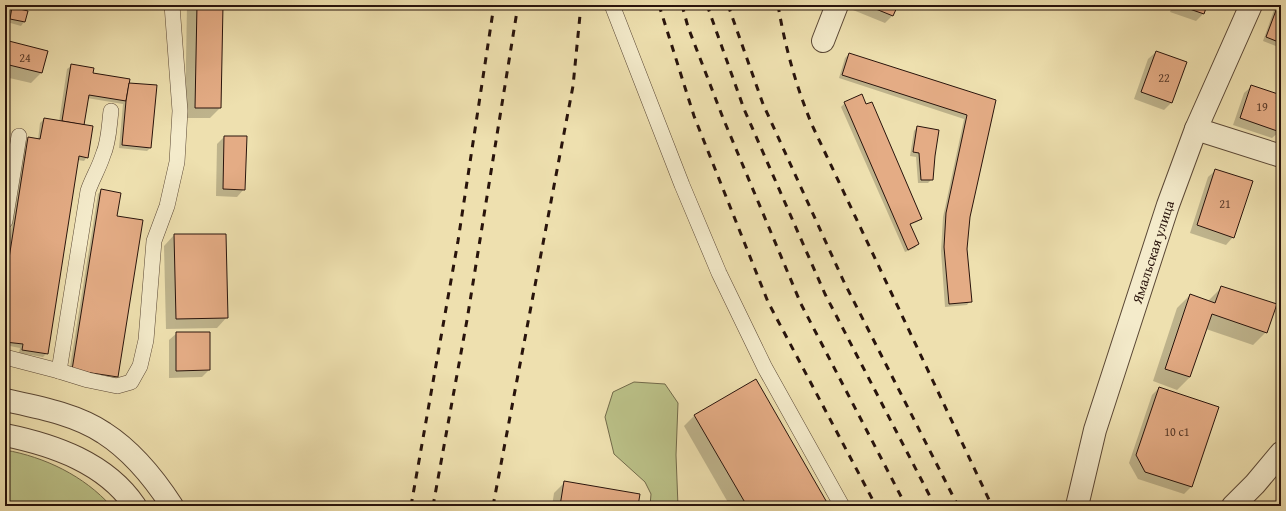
<svg xmlns="http://www.w3.org/2000/svg" width="1286" height="511" viewBox="0 0 1286 511" font-family="'Gentium Book Plus',serif">
<style>
.green{fill:#bbc188;stroke:#726a4a}
.shadow{fill:#0003}
.building{fill:#e4ac85;stroke:#29140c}
.lines{fill:none;stroke-linecap:round;stroke-linejoin:round}
.service-casing{stroke:#5a4735;stroke-width:16}
.minor-casing{stroke:#5a4735;stroke-width:24}
.tertiary-casing{stroke:#5a4735;stroke-width:24}
.path{stroke:#29140c;stroke-width:2.5;stroke-dasharray:1 2;stroke-linecap:butt}
.service{stroke:#f4ebcb;stroke-width:15}
.minor{stroke:#f4ebcb;stroke-width:22}
.tertiary{stroke:#f4ebcb;stroke-width:22}
.rail{stroke:#29140c;stroke-width:3;stroke-dasharray:7 7;stroke-linecap:butt}
.labels{text-anchor:middle;dominant-baseline:central;stroke-width:3;stroke-linejoin:round;paint-order:stroke}
.number-label{font-size:12px;fill:#583a2a}
.street-label{font-size:14px;fill:#29140c;stroke:#f4ebcb}
</style>
<rect width="100%" height="100%" fill="#eee0af"/>
<filter id="stains"><feTurbulence type="fractalNoise" baseFrequency=".005" numOctaves="4"/><feColorMatrix values="0 0 0 0 .2 0 0 0 0 .09 0 0 0 0 .02 0 0 0 .5 -.17"/></filter>
<radialGradient id="worn" r=".72"><stop offset=".6" stop-color="#630" stop-opacity="0"/><stop offset="1" stop-color="#630" stop-opacity=".3"/></radialGradient>
<!-- green -->
<g class="green">
<polygon points="634,382 665,384 678,403 676,455 678,506 650,506 651,494 645,482 614,454 605,417 613,392"/>
<path d="M5,450C45,457 84,476 111,506H5Z"/>
</g>
<!-- shadow -->
<g class="shadow">
<polygon points="187,5 222,5 220,108 210,118 185,118"/>
<polygon points="855,5 897,5 893,15 885,23 853,10"/>
<polygon points="1173,5 1206,5 1203,14 1196,21 1170,12"/>
<polygon points="1278,6 1281,7 1281,48 1263,41 1274,10"/>
<polygon points="13,8 27,12 24,22 21,26 7,22 9,12"/>
<polygon points="5,41 46,51 41,73 31,83 5,77"/>
<polygon points="1156,52 1171,103 1164,110 1134,99 1148,59"/>
<polygon points="849,54 994,101 969,217 966,249 970,301 967,305 945,307 941,251 943,217 964,119 839,78 845,58"/>
<polygon points="71,66 91,74 128,84 150,148 147,151 119,148 123,104 87,98 83,126 87,157 84,161 78,160 47,353 43,357 19,353 20,348 5,345 5,268 25,142 29,138 38,140 40,123 44,119 59,122 67,69"/>
<polygon points="1252,86 1281,96 1281,127 1280,131 1272,138 1233,125 1244,93"/>
<polygon points="845,103 921,219 917,222 910,225 918,244 915,248 905,252 841,107"/>
<polygon points="917,127 932,179 928,183 918,183 916,157 910,156 914,131"/>
<polygon points="224,137 244,189 237,197 216,196 217,144"/>
<polygon points="1216,170 1233,237 1226,245 1190,233 1208,177"/>
<polygon points="101,190 116,216 117,377 113,380 69,373 98,194"/>
<polygon points="174,235 227,317 217,328 166,329 164,246"/>
<polygon points="1222,287 1266,332 1253,345 1206,329 1190,377 1177,390 1153,381 1177,308 1190,295 1208,302 1209,300"/>
<polygon points="177,333 209,370 202,377 169,378 169,340"/>
<polygon points="1159,388 1217,407 1191,487 1184,494 1138,479 1129,463 1152,395"/>
<polygon points="695,415 827,506 730,506 684,426"/>
<polygon points="565,482 637,506 552,506 554,493"/>
</g>
<!-- building -->
<g class="building">
<polygon points="197,5 223,5 221,108 195,108"/>
<polygon points="866,5 898,5 893,16"/>
<polygon points="1178,5 1207,5 1204,14"/>
<polygon points="1278,5 1281,6 1281,43 1266,37"/>
<polygon points="12,7 28,11 25,22 10,19"/>
<polygon points="5,40 48,51 42,73 5,64"/>
<polygon points="1156,51 1187,62 1172,103 1141,92"/>
<polygon points="849,53 996,100 970,217 967,249 972,302 949,304 944,247 946,213 967,115 842,75"/>
<polygon points="71,64 94,68 93,73 130,79 126,101 89,95 84,125 62,121"/>
<polygon points="129,83 157,85 151,148 122,145 126,101"/>
<polygon points="1251,85 1281,95 1280,132 1240,118"/>
<polygon points="862,94 866,104 872,102 922,219 910,224 919,244 908,250 844,102"/>
<polygon points="44,118 93,126 88,158 79,156 48,354 22,350 23,344 5,342 5,284 28,137 40,139"/>
<polygon points="917,126 939,130 935,156 933,180 921,180 919,153 913,152"/>
<polygon points="5,131 9,131 5,155"/>
<polygon points="224,136 247,136 245,190 223,189"/>
<polygon points="1215,169 1253,181 1234,238 1197,225"/>
<polygon points="101,189 121,193 117,216 143,220 118,377 72,370"/>
<polygon points="174,234 226,234 228,318 176,319"/>
<polygon points="1221,286 1277,304 1267,333 1212,314 1190,377 1165,369 1190,294 1215,303"/>
<polygon points="176,332 210,332 210,370 176,371"/>
<polygon points="756,379 829,506 747,506 694,415"/>
<polygon points="1159,387 1219,407 1192,487 1145,472 1136,455"/>
<polygon points="564,481 640,494 638,506 560,506"/>
</g>
<g class="lines">
<!-- service casing -->
<g class="service-casing">
<g id="service">
<polyline points="612,5 682,185 719,273 765,368 842,506"/>
<polyline points="5,221 19,136"/>
<polyline points="5,357 59,371 88,380 117,386 131,382 140,366 146,340 154,241 167,206 177,162 180,111 172,5"/>
<path d="M59,371L88,191C92,179 99,168 103,155C109,142 109,126 111,111"/>
</g>
</g>
<!-- minor casing -->
<g class="minor-casing">
<g id="minor">
<polyline points="823,41 837,5"/>
<polyline points="1196,129 1281,156"/>
<polyline points="1077,506 1095,430 1168,205 1196,129 1251,5"/>
<polyline points="1233,506 1255,484 1281,453"/>
</g>
</g>
<!-- tertiary casing -->
<g class="tertiary-casing">
<g id="tertiary">
<path d="M5,400C37,407 76,414 104,433C132,451 154,478 172,506"/>
<path d="M5,435C54,445 106,463 135,506"/>
</g>
</g>
<!-- path -->
<polyline class="path" points="1272,506 1281,498"/>
<!-- service -->
<use href="#service" class="service"/>
<!-- minor -->
<use href="#minor" class="minor"/>
<!-- tertiary -->
<use href="#tertiary" class="tertiary"/>
<!-- rail -->
<g class="rail">
<polyline points="659,5 694,116 768,302 876,506"/>
<polyline points="682,5 688,27 723,118 801,304 906,506"/>
<polyline points="707,5 744,109 825,294 935,506"/>
<polyline points="728,5 763,104 844,282 958,506"/>
<path d="M778,5C785,47 796,86 812,125L992,506"/>
<polyline points="411,506 458,241 494,5"/>
<polyline points="433,506 467,320 518,5"/>
<polyline points="493,506 573,86 581,5"/>
</g>
</g>
<g class="labels">
<!-- number labels -->
<g class="number-label">
<text x="25" y="57">24</text>
<text x="1164" y="77">22</text>
<text x="1262" y="106">19</text>
<text x="1225" y="203">21</text>
<text x="1177" y="431">10 с1</text>
</g>
<!-- street labels -->
<g class="street-label">
<text transform="translate(1153 252) rotate(-72)">Ямальская улица</text>
</g>
</g>
<!-- margin -->
<rect width="1286" height="511" fill="none" stroke="#eee0af" stroke-width="20"/>
<rect x="6" y="6" width="1274" height="499" fill="none" stroke="#29140c" stroke-width="2"/>
<rect x="10" y="10" width="1266" height="491" fill="none" stroke="#29140c"/>
<rect width="100%" height="100%" filter="url(#stains)"/>
<rect width="100%" height="100%" fill="url(#worn)"/>
</svg>
